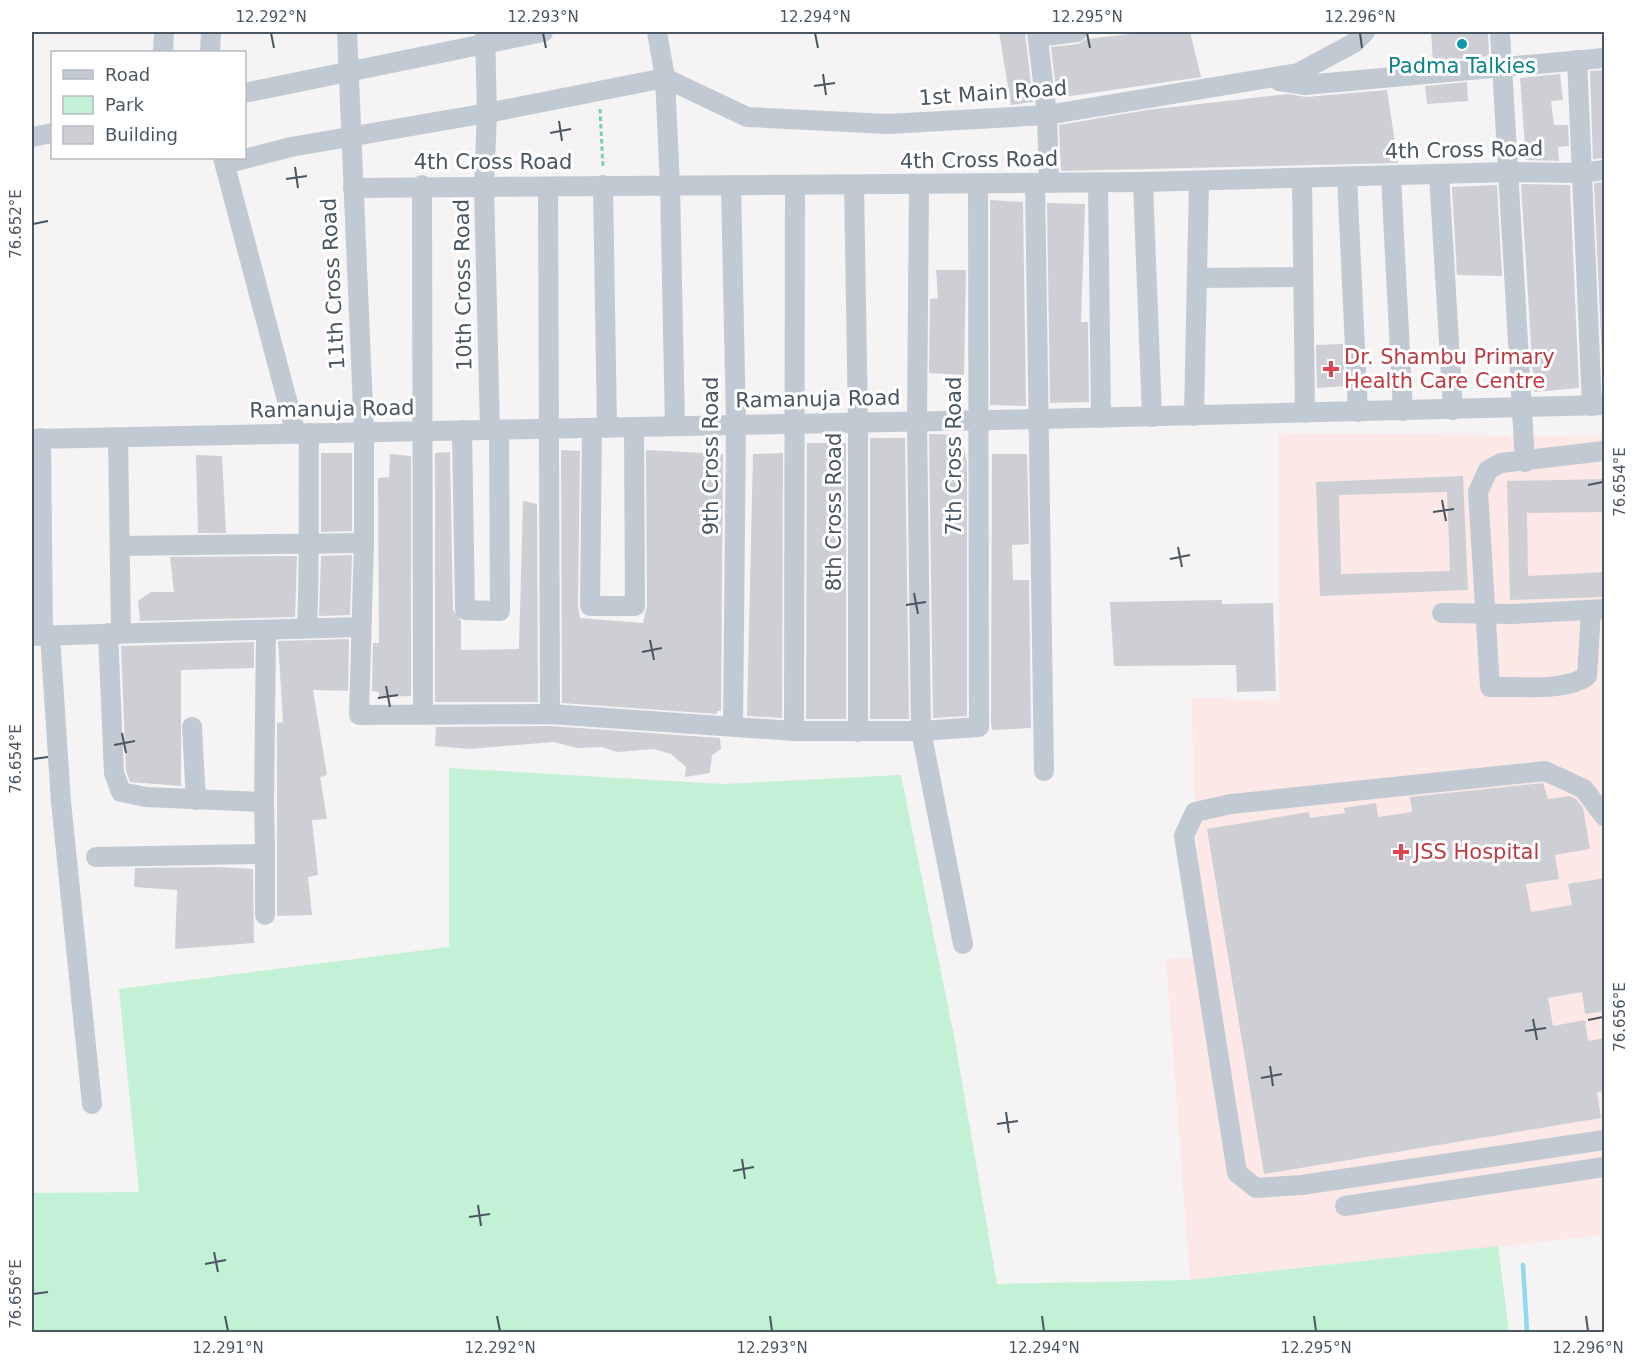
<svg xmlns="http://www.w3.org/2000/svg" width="1636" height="1364" viewBox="0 0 1636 1364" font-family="'DejaVu Sans',sans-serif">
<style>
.medical{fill:#fce8e6}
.green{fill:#c3f1d5}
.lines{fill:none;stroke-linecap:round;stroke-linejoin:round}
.stream{stroke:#90daee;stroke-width:4.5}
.building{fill:#cdcfd5;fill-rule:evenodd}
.path{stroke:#7ad0a6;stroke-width:3;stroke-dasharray:4.5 3;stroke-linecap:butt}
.minor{stroke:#c1cad2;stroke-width:20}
.ticks{fill:none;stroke:#4a5661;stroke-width:2}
.culture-dot{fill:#0f9aa8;stroke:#fff;stroke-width:2}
.health-dot{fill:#e0444e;stroke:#fff;stroke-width:2}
.labels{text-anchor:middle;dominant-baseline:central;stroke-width:6;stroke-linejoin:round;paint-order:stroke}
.culture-label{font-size:21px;fill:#0d838f;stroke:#fff}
.street-label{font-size:21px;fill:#4a5661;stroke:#fff}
.health-label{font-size:21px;fill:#be3a42;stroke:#fff;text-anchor:start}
.neatline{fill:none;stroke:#4a5661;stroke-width:2}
.ticks-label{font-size:15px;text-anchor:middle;fill:#4a5661}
</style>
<rect width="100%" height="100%" fill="#f5f3f3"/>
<!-- medical -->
<polygon class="medical" points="1279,433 1604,437 1604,1235 1190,1280 1166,959 1202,958 1191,698 1279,701"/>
<!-- green -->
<polygon class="green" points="449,768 723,784 901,775 954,1036 997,1284 1190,1280 1498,1246 1509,1332 32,1332 32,1193 139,1192 119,989 449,947"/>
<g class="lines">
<!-- stream -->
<polyline class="stream" points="1523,1265 1527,1332"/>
</g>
<!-- building -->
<g class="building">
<polygon points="999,32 1025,32 1033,102 1011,105"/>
<polygon points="1149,32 1190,32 1201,77 1057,98 1051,47 1079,44 1086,39"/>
<polygon points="1431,32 1488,32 1489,56 1433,61"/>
<polygon points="1605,70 1605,158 1593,159 1590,71"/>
<polygon points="1560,74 1563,100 1551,101 1554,125 1568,125 1569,146 1558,147 1559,161 1526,160 1520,78"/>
<polygon points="1467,82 1468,101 1427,104 1425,86"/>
<polygon points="1387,90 1398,163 1061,171 1059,125 1147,110 1288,94 1306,97"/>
<polygon points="1605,182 1605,383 1603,384 1594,183"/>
<polygon points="1521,184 1570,185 1579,388 1534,392"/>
<polygon points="1497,185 1502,276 1457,275 1452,187"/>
<polygon points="990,200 1023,202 1026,406 990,405"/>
<polygon points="1047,203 1085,204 1081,322 1088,322 1089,402 1050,403"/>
<polygon points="936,270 966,270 964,375 929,373 930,299 938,298"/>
<polygon points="1343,344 1345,386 1317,388 1316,345"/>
<polygon points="929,434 961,435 967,463 967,716 933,718"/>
<polygon points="870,438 905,438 909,719 870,719"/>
<polygon points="807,443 846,443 846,719 806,719"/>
<polygon points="561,450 580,451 578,606 580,618 643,623 647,606 646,450 723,454 721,711 717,711 717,714 562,703"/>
<polygon points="450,452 453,610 461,621 461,650 519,649 523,501 537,504 538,702 435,702 435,453"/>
<polygon points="321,453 352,453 352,531 321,532"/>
<polygon points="783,453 782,718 747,716 753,454"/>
<polygon points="390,454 411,456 411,696 379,697 379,692 372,691 373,643 379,643 378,478 389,477"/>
<polygon points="992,454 1027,454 1029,544 1012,545 1013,580 1029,580 1031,728 992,730 991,722"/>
<polygon points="196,455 222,456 226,533 198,533"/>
<path d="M1463,476L1468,590L1320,596L1316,482ZM1447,492L1450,571L1341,574L1339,495Z"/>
<polygon points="1605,479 1605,512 1527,513 1528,576 1605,572 1605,597 1510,600 1507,481"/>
<polygon points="352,555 350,615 319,616 321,556"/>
<polygon points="297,556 295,617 140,621 138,601 151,592 174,592 170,557"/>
<polygon points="1222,600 1222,604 1273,603 1276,691 1237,692 1236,665 1114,666 1110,602"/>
<polygon points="349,639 348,691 313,690 327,775 320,777 327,819 312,820 318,875 308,877 312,915 277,916 277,723 283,722 278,641"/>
<polygon points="254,642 254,668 181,670 181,786 130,782 126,771 121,646"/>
<polygon points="550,726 720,738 721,749 712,755 710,773 685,777 686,767 671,754 654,749 617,752 602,747 577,748 554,742 469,749 435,746 436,727"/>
<polygon points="1543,783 1548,799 1570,796 1576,799 1583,808 1590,849 1555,855 1559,879 1526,884 1531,912 1572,905 1568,884 1605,878 1605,1011 1585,1014 1582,992 1548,998 1553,1026 1585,1020 1588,1041 1605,1038 1605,1091 1597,1092 1601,1118 1264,1174 1207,829 1309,812 1310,818 1345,813 1344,808 1376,803 1378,817 1412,812 1410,797"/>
<polygon points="220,867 253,869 254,943 175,949 177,890 134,887 135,868"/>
</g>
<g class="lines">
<!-- path -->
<polyline class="path" points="600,109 603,168"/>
<!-- minor -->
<g class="minor">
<polyline points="347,32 364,432 364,543 359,715 550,714 794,731 921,731 979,727 978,184"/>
<polyline points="485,32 487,113 484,187 490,430"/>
<polyline points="657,32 665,78 747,117 888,124 1047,115 1298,73 1354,43 1365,32"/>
<polyline points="1037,32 1047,115 1049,183"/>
<polyline points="1500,32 1525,462"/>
<polyline points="1038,37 1077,32"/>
<polyline points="163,52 164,32"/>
<polyline points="210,52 211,32"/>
<polyline points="1577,60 1592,406"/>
<polyline points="1279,81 1305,85 1604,58"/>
<polyline points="244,93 543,32"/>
<polyline points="32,137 52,133"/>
<polyline points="223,158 296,434"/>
<polyline points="225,164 291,147 487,113 665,78 670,185 675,426"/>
<polyline points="1439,174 1453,410"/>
<polyline points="1391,176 1403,411"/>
<polyline points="1347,177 1358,412"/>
<polyline points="1302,178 1305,413"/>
<polyline points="1143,182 1152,417"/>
<polyline points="1035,183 1044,771"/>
<polyline points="1098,183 1101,418"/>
<polyline points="422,185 423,715"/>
<polyline points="603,185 607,428"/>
<polyline points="731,185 736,425 733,726"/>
<polyline points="854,185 858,423 858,732"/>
<polyline points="919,185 917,422 921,731 963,944"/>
<polyline points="353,188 1143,182 1510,172 1582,173 1604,170"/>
<polyline points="548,188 550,714"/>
<polyline points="1197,278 1303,277"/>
<polyline points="1194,416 1199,181"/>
<polyline points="592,428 590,606 635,606 634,427"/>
<polyline points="462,430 465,610 500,611 499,430"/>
<polyline points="118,437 121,633"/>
<polyline points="41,438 43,635"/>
<polyline points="32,439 1041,419 1604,405"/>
<polyline points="120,546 364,543"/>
<path d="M1591,610L1587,676C1566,692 1517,686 1490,687L1478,492L1488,470L1501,463L1604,451"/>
<polyline points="1442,613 1513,614 1604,609"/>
<path d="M307,628C310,563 308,499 309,433"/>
<polyline points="50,635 61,802 92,1104"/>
<polyline points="32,636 361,627"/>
<polyline points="192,727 196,800"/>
<polyline points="794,731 795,185"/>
<polyline points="264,802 266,630"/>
<polyline points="1604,816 1584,789 1545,771 1231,804 1195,812 1184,836 1237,1173 1256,1188 1302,1185 1604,1140"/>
<polyline points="96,857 261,854 265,849 264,802 146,797 121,792 114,773 108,633"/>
<polyline points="265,915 265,849"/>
<polyline points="1345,1206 1604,1167"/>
</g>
</g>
<!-- ticks -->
<path class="ticks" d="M271,33L274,48M543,33L546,48M815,33L818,48M1087,33L1090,48M1360,33L1362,48M823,74L826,95M814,86L835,83M559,121L562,141M550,133L571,129M295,167L298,188M286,179L307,176M33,224L48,221M1588,485L1603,482M1442,500L1446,521M1433,512L1454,509M1178,547L1182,567M1170,559L1190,555M914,593L918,614M906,605L926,602M650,640L654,660M642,652L662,648M386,686L390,707M378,698L398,695M122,733L126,753M114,745L135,741M33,759L48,757M1533,1019L1537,1040M1588,1020L1603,1017M1525,1031L1546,1028M1270,1066L1273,1086M1261,1078L1282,1074M1006,1112L1009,1133M997,1124L1018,1121M742,1159L745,1179M733,1171L754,1167M478,1205L481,1226M469,1217L490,1214M214,1252L218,1272M205,1264L226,1260M33,1294L48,1292M225,1316L228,1331M497,1316L500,1331M770,1316L772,1331M1042,1316L1044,1331M1314,1316L1316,1331M1586,1316L1588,1331"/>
<!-- markers -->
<circle class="culture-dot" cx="1462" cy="44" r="6"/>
<g class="health-dot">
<path d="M1328 360h6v6h6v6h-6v6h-6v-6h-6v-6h6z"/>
<path d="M1398 843h6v6h6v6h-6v6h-6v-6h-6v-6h6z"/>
</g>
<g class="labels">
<!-- culture labels -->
<g class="culture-label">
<text x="1462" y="66">Padma Talkies</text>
</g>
<!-- street labels -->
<g class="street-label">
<text transform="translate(993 93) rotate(-4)">1st Main Road</text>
<text transform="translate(1464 150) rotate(-1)">4th Cross Road</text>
<text transform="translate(979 160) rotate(-1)">4th Cross Road</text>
<text x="493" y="162">4th Cross Road</text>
<text transform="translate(333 284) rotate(-93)">11th Cross Road</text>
<text transform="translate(463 285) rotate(-91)">10th Cross Road</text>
<text transform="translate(818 399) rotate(-1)">Ramanuja Road</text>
<text transform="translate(332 409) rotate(-1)">Ramanuja Road</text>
<text transform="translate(711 456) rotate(-90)">9th Cross Road</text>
<text transform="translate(954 456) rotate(-90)">7th Cross Road</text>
<text transform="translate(834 512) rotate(-90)">8th Cross Road</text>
</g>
<!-- health labels -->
<g class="health-label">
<text x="1344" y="357">Dr. Shambu Primary<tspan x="1344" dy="24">Health Care Centre</tspan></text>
<text x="1414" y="852">JSS Hospital</text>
</g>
</g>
<!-- border -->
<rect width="1636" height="1364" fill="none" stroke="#ffffff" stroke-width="66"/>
<!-- legend -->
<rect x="51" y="51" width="195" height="108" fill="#ffffff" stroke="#b7bbc0" stroke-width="1.5"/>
<rect x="63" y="70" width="30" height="9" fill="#c1cad2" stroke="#b7bbc0" stroke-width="1.5"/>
<text x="105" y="81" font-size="18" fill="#4a5661">Road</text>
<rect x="63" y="96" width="30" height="18" fill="#c3f1d5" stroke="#b7bbc0" stroke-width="1.5"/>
<text x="105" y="111" font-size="18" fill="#4a5661">Park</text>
<rect x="63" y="126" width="30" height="18" fill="#cdcfd5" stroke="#b7bbc0" stroke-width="1.5"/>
<text x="105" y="141" font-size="18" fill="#4a5661">Building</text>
<rect x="33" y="33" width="1570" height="1298" class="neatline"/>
<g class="ticks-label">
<text x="271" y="22">12.292°N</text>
<text x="543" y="22">12.293°N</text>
<text x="815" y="22">12.294°N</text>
<text x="1087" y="22">12.295°N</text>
<text x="1360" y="22">12.296°N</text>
<text transform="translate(16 224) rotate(-90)" y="5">76.652°E</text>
<text transform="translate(1620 482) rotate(-90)" y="5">76.654°E</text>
<text transform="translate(16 759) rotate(-90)" y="5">76.654°E</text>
<text transform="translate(1620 1017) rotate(-90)" y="5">76.656°E</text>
<text transform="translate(16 1294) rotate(-90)" y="5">76.656°E</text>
<text x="228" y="1353">12.291°N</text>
<text x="500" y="1353">12.292°N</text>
<text x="772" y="1353">12.293°N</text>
<text x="1044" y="1353">12.294°N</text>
<text x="1316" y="1353">12.295°N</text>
<text x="1588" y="1353">12.296°N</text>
</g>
</svg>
